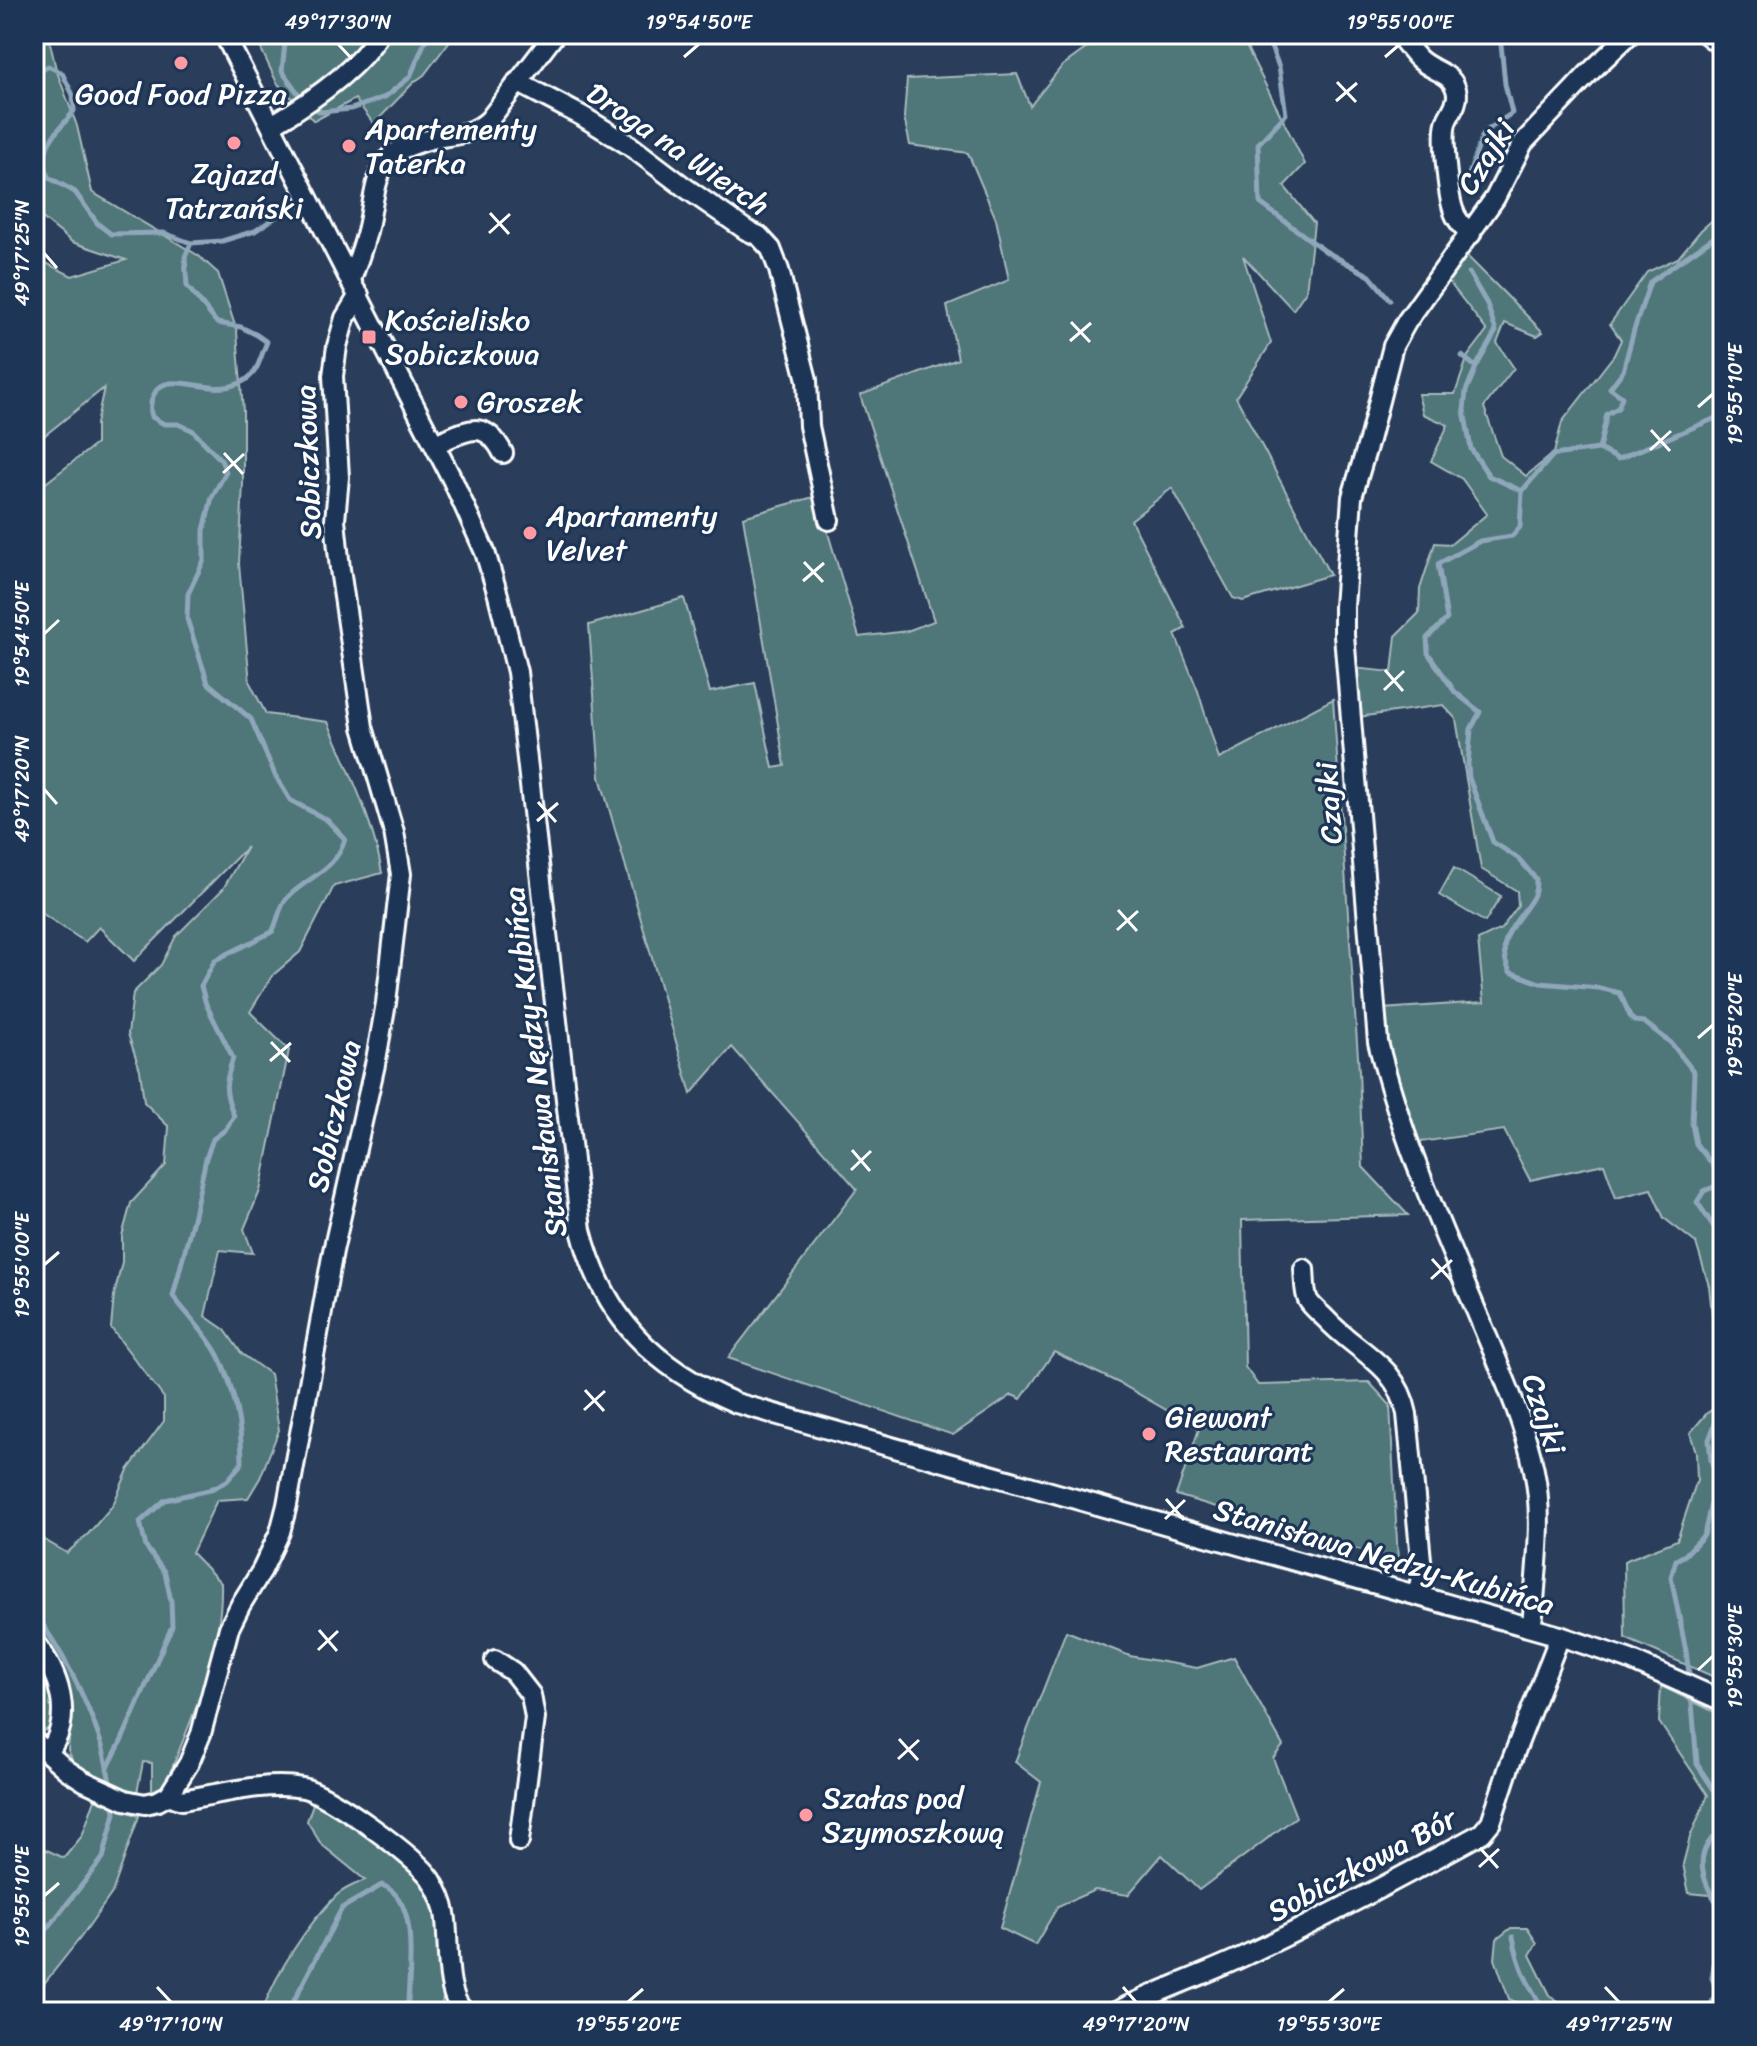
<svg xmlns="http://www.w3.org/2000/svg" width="1757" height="2046" viewBox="0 0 1757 2046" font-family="Sriracha,sans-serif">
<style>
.green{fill:#4f7679;stroke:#a7babc;stroke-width:2}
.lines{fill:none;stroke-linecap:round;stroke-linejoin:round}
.stream{stroke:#8fa7ba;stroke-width:5}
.minor-casing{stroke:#fff;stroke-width:24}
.minor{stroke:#1d3557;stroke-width:18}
.ticks{fill:none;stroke:#fff;stroke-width:3}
.poi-dot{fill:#ff9aa2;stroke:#1d3557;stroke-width:3}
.labels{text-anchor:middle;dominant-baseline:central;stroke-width:6;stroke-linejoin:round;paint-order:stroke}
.poi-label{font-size:30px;fill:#fff;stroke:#1d3557;text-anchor:start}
.street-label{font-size:30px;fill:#fff;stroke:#1d3557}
.neatline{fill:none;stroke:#fff;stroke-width:3}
.ticks-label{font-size:20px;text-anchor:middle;fill:#fff}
</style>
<rect width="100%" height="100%" fill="#2a3d5a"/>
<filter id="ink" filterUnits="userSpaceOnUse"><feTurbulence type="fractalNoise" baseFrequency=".0125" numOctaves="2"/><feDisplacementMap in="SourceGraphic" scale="16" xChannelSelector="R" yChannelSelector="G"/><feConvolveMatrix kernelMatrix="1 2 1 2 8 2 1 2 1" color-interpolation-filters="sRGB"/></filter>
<g filter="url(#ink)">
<!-- green -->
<g class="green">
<path d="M34,34H48L56,69L77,126L92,192L199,256L218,273L237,332L243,411V483L239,564L250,683L266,714L328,722C349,771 373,819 382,873L334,886L300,952L272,976L250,1012L289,1050L260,1191L244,1229L253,1253L220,1250L205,1316L225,1330L242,1354L270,1374L279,1430L260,1478L248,1498L217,1500L192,1553L221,1583C223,1654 191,1720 165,1785L152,1791V1763L143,1762L136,1798L93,1781L74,1764L68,1750L71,1721L63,1681L34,1636V1534L67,1553L89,1533L113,1505L128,1470L164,1421V1398L111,1328L114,1296L122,1262V1236L131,1203L166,1165L169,1127L144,1102L140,1070L128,1034L133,993L161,965L176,936L223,889L247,847L134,961L99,927L85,942L34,908V758L37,717L34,712V649L43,639L34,625V485L38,489L96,444V424L104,388L34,444V257L72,276L126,260L72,242L35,212Z"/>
<polygon points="254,34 455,34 424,75 414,82 374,124 355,99 314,121 277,83"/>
<polygon points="1106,34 1240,34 1305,164 1284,186 1314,223 1306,291 1293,310 1243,256 1271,343 1236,397 1330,575 1243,601 1233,598 1172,488 1131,520 1186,628 1175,634 1198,691 1219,759 1333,699 1359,1071 1363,1167 1408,1215 1242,1220 1245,1367 1258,1385 1369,1382 1390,1405 1398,1561 1176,1495 1199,1429 1121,1384 1054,1352 1021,1399 1012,1395 953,1435 728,1358 857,1189 732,1047 691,1094 600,777 589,625 684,598 710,692 755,683 773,768 785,766 743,517 817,496 859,637 907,631 934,621 860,395 958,359 947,306 1009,280 996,219 968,153 910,145 904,117 907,79 1017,74 1030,106 1062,66"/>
<polygon points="1723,211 1723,1381 1718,1368 1709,1286 1696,1243 1664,1218 1651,1189 1616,1198 1604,1164 1530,1180 1504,1130 1414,1143 1391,1070 1382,1009 1484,1002 1478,940 1501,929 1518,906 1517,891 1481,869 1456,719 1443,705 1358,717 1353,668 1392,672 1396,636 1419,613 1420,589 1435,543 1451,544 1487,514 1462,479 1431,461 1448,425 1423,414 1418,394 1455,394 1468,356 1487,331 1446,278 1466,255 1543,332 1537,336 1505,323 1497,343 1514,368 1484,407 1501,456 1526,476 1554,453 1562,422 1614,355 1621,340 1610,324 1647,272 1678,258 1701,230"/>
<polygon points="1454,868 1501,896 1485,922 1439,895"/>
<polygon points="1723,1403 1723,1653 1714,1677 1625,1638 1624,1561 1677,1540 1697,1480 1696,1452 1690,1433 1707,1413"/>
<polygon points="1066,1631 1130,1656 1197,1668 1234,1657 1283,1746 1273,1758 1296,1817 1199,1890 1162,1855 1128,1895 1095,1890 1058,1906 1035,1945 1000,1928 1041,1782 1015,1762"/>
<path d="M34,1652C43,1665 56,1700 54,1715C54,1720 52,1724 50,1728L37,1734L34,1733Z"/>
<polygon points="1661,1686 1723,1716 1723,1918 1720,1896 1689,1893 1683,1864 1690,1837 1708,1795 1659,1722"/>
<polygon points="95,1799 139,1816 112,1893 81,1937 39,1990 45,2012 34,2012 34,1844 64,1858 82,1836"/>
<path d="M314,1801L347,1819L430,1878L444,1909L446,1983L440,2012H262C276,1972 307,1925 337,1895C345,1888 356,1884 365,1880L321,1844L307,1821Z"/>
<polygon points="1511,1928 1527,1928 1537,1943 1530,1955 1550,1995 1573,2012 1536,2012 1509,1999 1495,1959 1497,1939"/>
</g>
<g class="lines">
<!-- stream -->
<g class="stream">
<polyline points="286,34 282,71 300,96"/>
<polyline points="1266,34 1279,67 1286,114 1258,144 1260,203 1325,251 1370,276 1390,300"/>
<path d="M34,76L48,66L62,73L73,95L74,111C55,135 38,145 48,177L75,192L98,224L111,234L164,233L191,243L185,257L187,286L217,323L241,327L257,335L267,342C259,359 259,375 240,383C216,394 192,381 170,383C153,385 148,404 152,417L164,424H178L192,430L221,460L226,472L212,497L204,530V560L188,594L187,619L208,683L251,719L275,775L290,800L327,820L345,839C336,870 309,876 288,897C279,905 278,922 272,932L215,960L201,986L206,1004L233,1058C225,1083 223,1090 234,1116L225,1130L213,1139L206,1158L194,1215L173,1296C187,1315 207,1334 218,1355C234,1385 242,1429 242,1463L227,1481L209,1490L165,1500L140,1522L146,1547L165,1573L171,1601L172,1626L121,1742L107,1769"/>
<polyline points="311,106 321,112 351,109 385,97 410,77 428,34"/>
<polyline points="1467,180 1482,137 1489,129 1512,113 1505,84 1500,34"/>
<polyline points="191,243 222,241 255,231 285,211"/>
<path d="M1469,273L1487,304L1496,331L1476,367L1466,391L1464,410L1471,449L1489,476L1522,491L1520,527L1512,536L1480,541L1438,564L1447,619L1427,638L1428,653L1455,692L1480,712L1471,729L1468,764L1469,778L1493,842L1519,859L1536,879C1536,885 1536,892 1533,897C1517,925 1493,937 1510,972L1540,983L1599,988L1620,993L1630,1016L1634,1021L1644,1022L1671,1043L1694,1072L1692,1124L1696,1144L1718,1171L1720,1181L1716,1186L1704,1191L1697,1202L1723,1240"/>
<polyline points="1462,356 1476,367"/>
<polyline points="1599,449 1618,459 1723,415"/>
<polyline points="1522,491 1553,455 1599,449 1607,414 1618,408 1622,397 1610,388 1623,371 1634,330 1650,282 1723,231"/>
<path d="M34,1612C61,1650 85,1695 100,1740C106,1755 108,1773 111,1789"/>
<polyline points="1690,1682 1686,1651 1671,1577 1676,1560 1685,1555 1704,1535 1717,1477 1711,1460 1709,1440 1718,1416 1723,1412"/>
<polyline points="1691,1691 1697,1764 1716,1793 1723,1812"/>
<path d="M1723,1813C1722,1819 1721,1827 1718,1832C1714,1840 1716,1833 1710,1841C1693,1862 1707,1892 1723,1910"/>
<path d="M1513,1937C1519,1969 1528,1984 1545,2012"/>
<polyline points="34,1946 103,1858 115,1813 113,1799"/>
<path d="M288,2012L342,1908L382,1885C420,1900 409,1969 408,2002L406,2012"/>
<polyline points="1705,2012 1709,2010 1717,1990 1712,1978 1718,1941 1723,1931"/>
</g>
<!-- minor casing -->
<g class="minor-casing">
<g id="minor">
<path d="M224,34L453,481L485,552L498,595L517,672L581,1230C603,1317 654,1368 736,1403L1560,1636L1628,1659L1723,1701"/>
<path d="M1398,34C1405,42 1411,51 1418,58C1431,72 1454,71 1457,94C1458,105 1449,113 1446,123C1442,138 1448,194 1453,209C1456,220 1463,227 1471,234"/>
<polyline points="1706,34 1723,47"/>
<polyline points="517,82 582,116 629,145 683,186 746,230 759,236 771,249 779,270 807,380 809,426 829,520"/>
<path d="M272,125C307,104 358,70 379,34"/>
<path d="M351,280C357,263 364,245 368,227C373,206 375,170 391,156C401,147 418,143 431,139C453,134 472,136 489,120L555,34"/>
<path d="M435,444C465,432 484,416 503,453"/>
<path d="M1304,1269C1305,1278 1304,1292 1308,1300C1311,1306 1320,1313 1325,1318C1357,1353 1397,1363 1407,1414L1422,1570L1418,1595"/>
<path d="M1531,1627L1533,1615C1536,1568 1544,1517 1534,1470C1524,1421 1502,1373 1483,1327C1444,1233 1402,1141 1378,1042L1344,635V607L1352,497L1369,440L1393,346L1407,321L1495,198L1523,143L1589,73L1630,34"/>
<path d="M34,1641C59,1673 75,1717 48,1753"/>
<polyline points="495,1660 513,1672 531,1695 535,1718 519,1841"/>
<polyline points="34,1741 67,1770 84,1781 125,1800 145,1804 158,1801 169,1795 189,1763 201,1734 229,1628 241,1604 262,1570 280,1532 287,1505 333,1251 376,1060 386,1003 401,874 394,832 363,727 340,569 335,520 339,477 333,376 337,346 345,318 359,295"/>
<path d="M169,1795L182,1800C219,1794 266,1781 303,1788C329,1793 416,1857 431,1879C437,1889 443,1901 445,1913C450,1938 443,1995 465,2012"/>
<path d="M1116,2012C1158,1990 1202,1976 1244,1956C1325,1918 1404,1876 1482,1833L1491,1822L1509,1767L1560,1636"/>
</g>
</g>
<!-- minor -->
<use href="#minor" class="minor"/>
</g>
</g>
<!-- ticks -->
<path class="ticks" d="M338,44L352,59M684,57L699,44M1385,57L1400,44M1337,82L1356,102M1336,101L1357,83M490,213L509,234M489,233L510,214M44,253L57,268M1071,322L1090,342M1070,341L1091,323M1698,407L1713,394M1651,430L1670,451M1650,450L1671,431M224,453L243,474M223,473L244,454M804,562L823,582M803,581L824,563M44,634L59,620M1385,670L1403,691M1384,690L1404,671M44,789L57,804M538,802L556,822M537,821L558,803M1118,910L1137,931M1117,930L1138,911M1698,1038L1713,1025M271,1042L290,1062M270,1061L291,1043M852,1150L870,1171M851,1170L871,1151M1432,1259L1451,1280M44,1265L59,1252M1431,1279L1452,1260M585,1390L604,1411M584,1410L605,1391M1166,1499L1184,1520M1165,1519L1185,1500M319,1630L337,1651M318,1650L338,1631M1698,1670L1713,1656M899,1739L918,1760M898,1759L919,1740M1480,1848L1498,1868M1479,1867L1499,1849M44,1896L59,1883M157,1987L171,2002M1123,1987L1136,2002M1605,1987L1619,2002M628,2002L643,1989M1329,2002L1344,1989"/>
<!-- markers -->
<g class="poi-dot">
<circle cx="181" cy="63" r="8"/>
<circle cx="234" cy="143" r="8"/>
<circle cx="349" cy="146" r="8"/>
<rect x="361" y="329" width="16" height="16" rx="4"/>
<circle cx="461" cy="402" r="8"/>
<circle cx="530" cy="533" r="8"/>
<circle cx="1149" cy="1434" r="8"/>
<circle cx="806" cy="1815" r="8"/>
</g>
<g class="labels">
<!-- poi labels -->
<g class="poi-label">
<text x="181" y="94" text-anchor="middle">Good Food Pizza</text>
<text x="365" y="129">Apartementy<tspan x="365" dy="34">Taterka</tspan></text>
<text x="234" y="174" text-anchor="middle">Zajazd<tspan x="234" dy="34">Tatrzański</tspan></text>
<text x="385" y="320">Kościelisko<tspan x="385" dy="34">Sobiczkowa</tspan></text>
<text x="477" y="402">Groszek</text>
<text x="546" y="516">Apartamenty<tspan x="546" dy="34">Velvet</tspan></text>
<text x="1165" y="1417">Giewont<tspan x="1165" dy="34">Restaurant</tspan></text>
<text x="822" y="1798">Szałas pod<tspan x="822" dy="34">Szymoszkową</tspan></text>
</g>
<!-- street labels -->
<g class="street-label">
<text transform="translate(678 149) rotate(34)">Droga na Wierch</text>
<text transform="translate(1486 157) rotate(-58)">Czajki</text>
<text transform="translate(308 462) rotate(-92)">Sobiczkowa</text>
<text transform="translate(1329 803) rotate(-94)">Czajki</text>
<text transform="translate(535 1062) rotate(-97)">Stanisława Nędzy-Kubińca</text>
<text transform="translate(334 1116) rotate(-77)">Sobiczkowa</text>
<text transform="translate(1544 1414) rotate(72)">Czajki</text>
<text transform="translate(1384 1557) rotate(16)">Stanisława Nędzy-Kubińca</text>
<text transform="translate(1362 1865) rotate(-28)">Sobiczkowa Bór</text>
</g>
</g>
<!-- margin -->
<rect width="1757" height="2046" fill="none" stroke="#1d3557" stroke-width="88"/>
<rect x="44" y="44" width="1669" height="1958" class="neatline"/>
<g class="ticks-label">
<text x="338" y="29">49°17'30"N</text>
<text x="699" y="29">19°54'50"E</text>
<text x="1400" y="29">19°55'00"E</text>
<text transform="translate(22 253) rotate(-90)" y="7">49°17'25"N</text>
<text transform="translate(1735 394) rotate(-90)" y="7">19°55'10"E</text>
<text transform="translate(22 634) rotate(-90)" y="7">19°54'50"E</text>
<text transform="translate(22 789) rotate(-90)" y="7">49°17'20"N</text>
<text transform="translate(1735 1025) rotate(-90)" y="7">19°55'20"E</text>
<text transform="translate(22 1265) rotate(-90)" y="7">19°55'00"E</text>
<text transform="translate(1735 1656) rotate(-90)" y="7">19°55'30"E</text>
<text transform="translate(22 1896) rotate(-90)" y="7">19°55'10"E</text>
<text x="171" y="2031">49°17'10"N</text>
<text x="628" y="2031">19°55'20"E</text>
<text x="1136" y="2031">49°17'20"N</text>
<text x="1329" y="2031">19°55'30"E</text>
<text x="1619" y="2031">49°17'25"N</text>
</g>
</svg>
